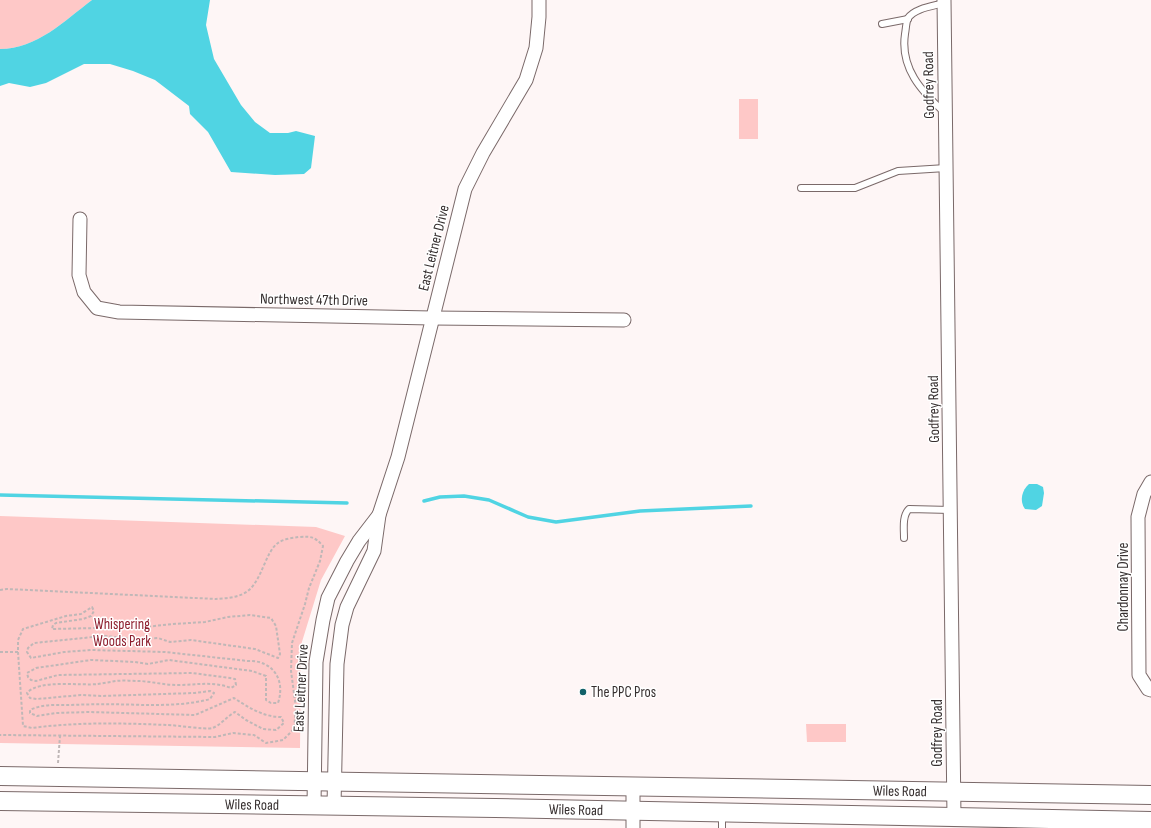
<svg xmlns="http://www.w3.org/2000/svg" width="1151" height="828" viewBox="0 0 1151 828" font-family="'Sofia Sans Condensed',sans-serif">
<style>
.green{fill:#fec8c7}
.water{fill:#50d4e3}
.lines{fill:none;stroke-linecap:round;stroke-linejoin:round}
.stream{stroke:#50d4e3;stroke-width:3.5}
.service-casing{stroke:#7a6969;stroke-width:8}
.minor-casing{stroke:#7a6969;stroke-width:15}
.secondary-casing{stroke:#7a6969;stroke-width:20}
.path{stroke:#bfb7b7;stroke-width:2;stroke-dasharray:3 2;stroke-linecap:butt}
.service{stroke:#fff;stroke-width:6}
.minor{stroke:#fff;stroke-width:13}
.secondary{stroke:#fff;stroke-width:18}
.poi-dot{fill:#126169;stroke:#fff;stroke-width:1.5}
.labels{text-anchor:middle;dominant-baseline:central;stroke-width:3;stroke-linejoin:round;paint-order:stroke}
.street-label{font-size:15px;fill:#373030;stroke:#fff}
.park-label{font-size:15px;fill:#8d1e2d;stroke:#fff}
.poi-label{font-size:15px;fill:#373030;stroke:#fff;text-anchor:start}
</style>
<rect width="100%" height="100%" fill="#fef6f6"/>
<!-- green -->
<g class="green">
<path d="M0,0H92C64,21 37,49 0,49Z"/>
<rect x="739" y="99" width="19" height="40"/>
<polygon points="0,516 316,527 345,536 321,580 301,645 300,748 0,743"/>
<polygon points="806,724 846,724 846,742 807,742"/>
</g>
<!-- water -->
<g class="water">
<path d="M92,0H210L206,25L214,59L241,105L255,122L270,133H288L296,131L315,136L311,168L304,174L275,175L231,172L208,132L190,114L189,106L155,80L133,71L110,64H84L46,83L30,87L9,83L0,86V49C37,49 64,21 92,0Z"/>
<path d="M1029,484H1037L1043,487L1044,493L1042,506L1036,510L1025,509C1019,501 1022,490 1029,484Z"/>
</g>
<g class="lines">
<!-- stream -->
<g class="stream">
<polyline points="0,495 347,503"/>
<polyline points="424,501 440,497 464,496 489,500 528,517 556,522 640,511 751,506"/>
</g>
<!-- service casing -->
<g class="service-casing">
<g id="service">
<path d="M944,3C934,6 915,8 908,18C906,22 906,29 905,34C900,68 921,91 945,113"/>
<polyline points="882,24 908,19"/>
<polyline points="801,188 855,188 898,171 946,168"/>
<path d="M904,538C904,529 902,516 909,509L951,510"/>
<polyline points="722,828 722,814"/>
</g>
</g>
<!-- minor casing -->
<g class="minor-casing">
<g id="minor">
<polyline points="944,0 954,817"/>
<polyline points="80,219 79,275 84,292 97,308 119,312 432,318 624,320"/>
<polyline points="1151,482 1144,494 1138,517 1139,675 1148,689 1151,690"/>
<polyline points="314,806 316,662 323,620 328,598 347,561 359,541 379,515"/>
<polyline points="334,806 337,664 342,625 347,607 374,551 379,515 398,457 465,189 483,153 526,80 536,48 539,17 539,0"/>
<polyline points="633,828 633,786"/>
</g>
</g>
<!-- secondary casing -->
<g class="secondary-casing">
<g id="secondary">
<path id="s1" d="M0,776L1151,795"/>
<path id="s2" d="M0,801L495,808L1151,821"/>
</g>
</g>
<!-- path -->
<g class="path">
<path d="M0,590L7,589L216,599C226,598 240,598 249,590C262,579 266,551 278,543C283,539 292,538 299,537C311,536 315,537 323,546L320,561L309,588L305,604L292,643L291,671L296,708L294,729L283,740L266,743L254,735L233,733L215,737L0,735"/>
<path d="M92,607L94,611L91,616L83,619L56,623L53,625L52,629L145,627L173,624L205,622L228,617L250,615L271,618L276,626L280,654L278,658L255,649L191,640L170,642L158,638L139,639L103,636L34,643L28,648L27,652L31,658L64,652L91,650L165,652L248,661C272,660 286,679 278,703H271L266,700V676L252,671L169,660L148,664L135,662L91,660L36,668L27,673L28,677L31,680L36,681L58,675L192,673L230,678L235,679L236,685L231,688C213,681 196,685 177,685C165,685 153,682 141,681C133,681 124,680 116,681C110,682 104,683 98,684C81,686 39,679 27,693L30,698L37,699L81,695L101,696L195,693L210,691L214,693L210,699C189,705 165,705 143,705C118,704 94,704 69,705C56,705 42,704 30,710V713L37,716L56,713L89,712L195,715L234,698C248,707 263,717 281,717L284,723L276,730L263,729L246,720L235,712C227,716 220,726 212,728C205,730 177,725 167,725C122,723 77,722 32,728L23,726L18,652V640L23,629L66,616L81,614Z"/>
<polyline points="0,652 18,652"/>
<polyline points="58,763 60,736"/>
</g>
<!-- service -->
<use href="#service" class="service"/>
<!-- minor -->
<use href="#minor" class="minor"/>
<!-- secondary -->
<use href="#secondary" class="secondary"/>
</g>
<!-- markers -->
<circle class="poi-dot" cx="583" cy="692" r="4"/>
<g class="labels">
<!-- street labels -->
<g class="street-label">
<text transform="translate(929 85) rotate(-91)">Godfrey Road</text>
<text transform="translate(434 248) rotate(-76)">East Leitner Drive</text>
<text transform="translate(314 300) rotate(1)">Northwest 47th Drive</text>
<text transform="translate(934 409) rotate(-91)">Godfrey Road</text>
<text transform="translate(1123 587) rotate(-90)">Chardonnay Drive</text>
<text transform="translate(301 688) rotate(-87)">East Leitner Drive</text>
<text transform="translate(937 733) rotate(-90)">Godfrey Road</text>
<text stroke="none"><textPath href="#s1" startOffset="900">Wiles Road</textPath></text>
<text stroke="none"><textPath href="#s2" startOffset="252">Wiles Road</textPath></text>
<text stroke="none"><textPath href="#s2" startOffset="576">Wiles Road</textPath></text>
</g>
<!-- park labels -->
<g class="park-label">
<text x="122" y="624">Whispering<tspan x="122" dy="17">Woods Park</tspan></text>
</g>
<!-- poi labels -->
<g class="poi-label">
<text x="591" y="692">The PPC Pros</text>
</g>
</g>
</svg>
